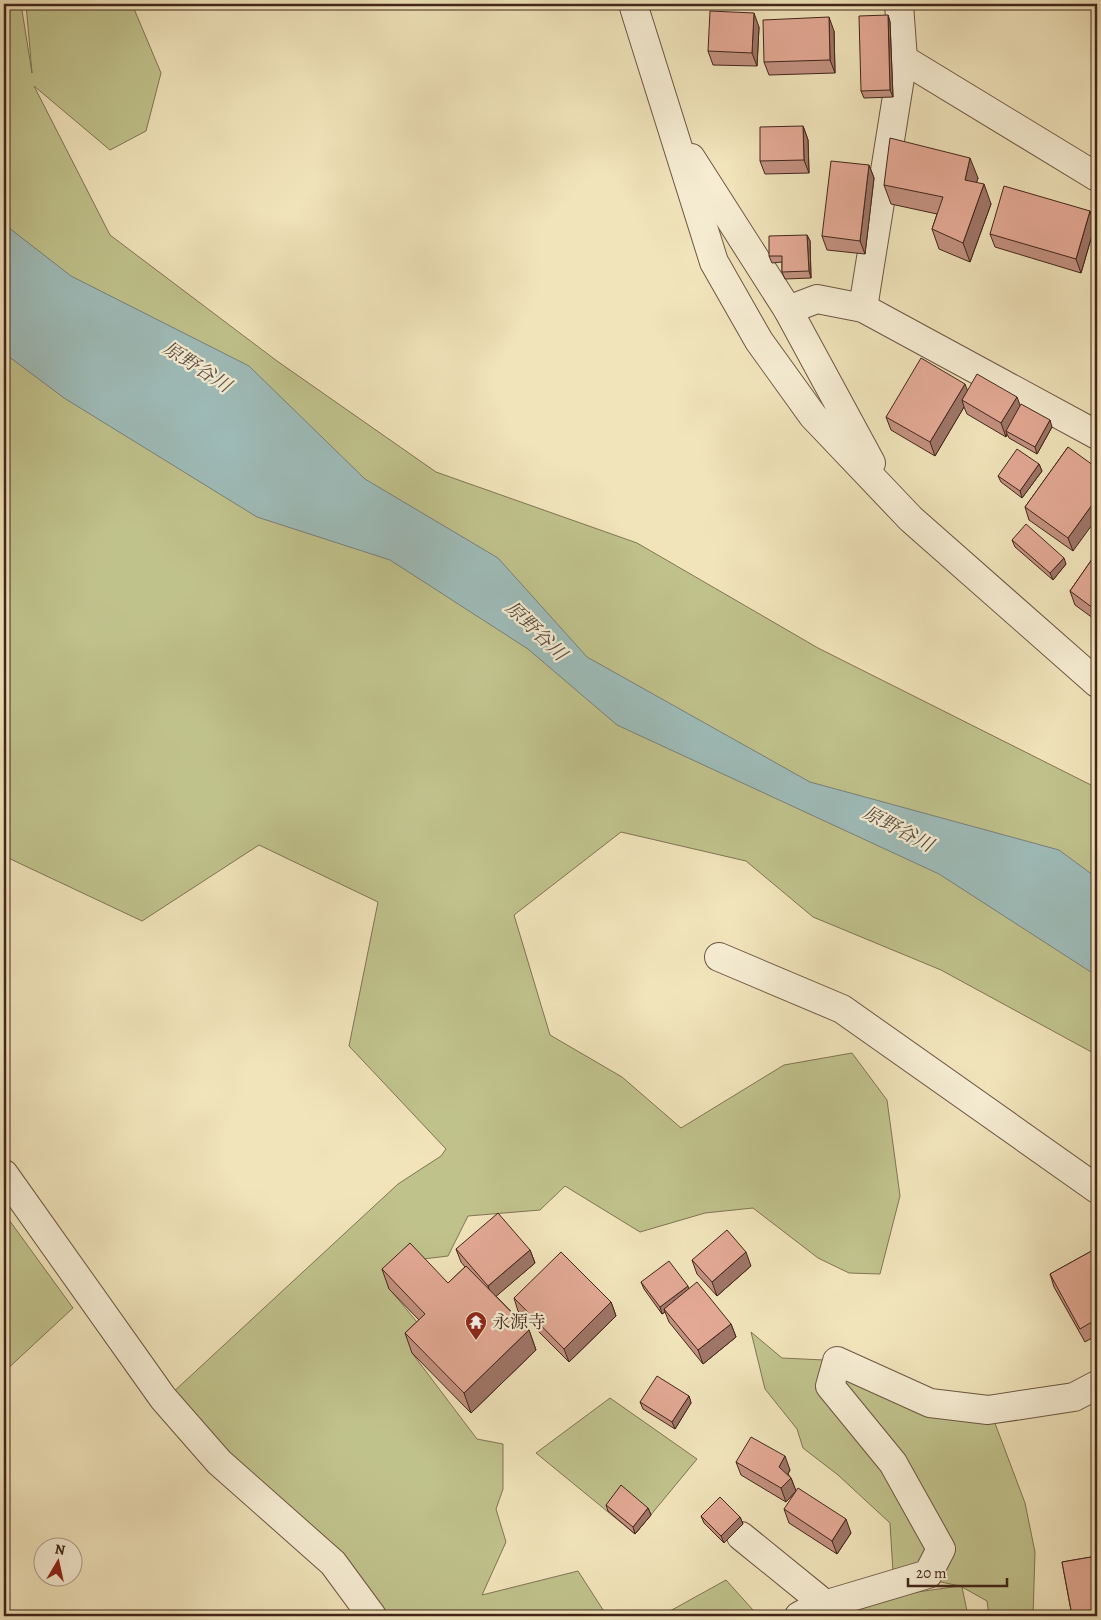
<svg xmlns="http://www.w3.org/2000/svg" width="1101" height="1620" viewBox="0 0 1101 1620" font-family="Alegreya,'Noto Serif JP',serif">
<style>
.green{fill:#c0c28c;stroke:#817454}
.water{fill:#9ebcb9;stroke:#79807a}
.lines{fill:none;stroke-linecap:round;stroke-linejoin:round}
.minor-casing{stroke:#6e5643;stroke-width:30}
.minor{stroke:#f6edd3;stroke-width:28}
.wall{fill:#c39180;stroke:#42261b}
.shaded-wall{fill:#9f7668;stroke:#42261b}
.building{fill:#e3a995;stroke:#42261b}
.labels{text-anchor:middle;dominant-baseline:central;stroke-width:4.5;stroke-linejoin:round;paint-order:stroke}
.poi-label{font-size:18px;fill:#42261b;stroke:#f6edd3;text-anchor:start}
.water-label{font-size:19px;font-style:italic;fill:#594c42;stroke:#f6edd3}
</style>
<rect width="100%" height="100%" fill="#f1e4bb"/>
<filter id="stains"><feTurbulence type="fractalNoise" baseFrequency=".004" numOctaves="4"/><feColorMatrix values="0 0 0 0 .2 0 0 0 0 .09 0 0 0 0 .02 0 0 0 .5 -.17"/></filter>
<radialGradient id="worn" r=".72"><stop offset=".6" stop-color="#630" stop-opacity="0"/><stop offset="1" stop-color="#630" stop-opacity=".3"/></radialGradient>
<!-- green -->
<g class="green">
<polygon points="4,4 21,4 32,73 26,4 132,4 161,73 146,131 110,150 34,86 110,235 277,361 436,472 637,543 818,648 1097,788 1097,1055 941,970 813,917 746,861 621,832 514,915 550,1035 622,1077 681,1128 784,1065 852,1053 887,1100 900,1196 880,1274 849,1273 818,1258 753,1208 705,1213 640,1232 565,1186 540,1210 468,1216 448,1256 407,1261 388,1287 426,1333 412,1353 477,1439 503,1444 503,1489 496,1509 506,1542 482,1595 578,1571 607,1616 383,1616 350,1563 265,1487 170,1395 398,1184 441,1156 446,1149 349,1046 378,902 259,845 142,921 4,856"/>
<polygon points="4,1213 73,1308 4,1372"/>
<polygon points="751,1332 782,1358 824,1360 990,1410 1025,1503 1035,1552 1033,1616 989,1616 987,1601 962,1587 968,1616 851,1616 846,1602 960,1586 893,1572 890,1523 838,1475 803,1448 797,1429 765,1389"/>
<polygon points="610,1398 697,1459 635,1534 536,1453"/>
<polygon points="726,1580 753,1610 743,1616 661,1616"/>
</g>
<!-- water -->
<polygon class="water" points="4,224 71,276 249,366 365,479 498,558 587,657 810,782 1059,850 1097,878 1097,976 939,874 617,725 528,649 390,560 257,517 64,398 4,353"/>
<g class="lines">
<!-- minor casing -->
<g class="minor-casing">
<g id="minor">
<polyline points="633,4 714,262 759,341 813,416 911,519 1097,683"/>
<polyline points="903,59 1097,177"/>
<polyline points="691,158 788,310 871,463"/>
<polyline points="863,308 903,59 899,4"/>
<polyline points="788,310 817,299 863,308 1097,435"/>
<polyline points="719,957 842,1009 1097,1189"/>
<polyline points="4,1174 163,1398 219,1462 333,1563 372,1616"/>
<polyline points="741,1536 826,1605"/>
<polyline points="799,1616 814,1608 928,1574 941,1549 893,1463 830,1386 837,1361 930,1403 988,1410 1074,1397 1097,1385"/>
</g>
</g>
<!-- minor -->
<use href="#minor" class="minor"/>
</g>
<!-- wall -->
<g class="wall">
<polygon points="888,15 890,22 893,97 864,98 861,91"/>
<polygon points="759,27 757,66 713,65 708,51"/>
<polygon points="834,31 835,73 769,75 764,62"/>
<polygon points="803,126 808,140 809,173 765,174 760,161"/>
<polygon points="869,165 874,178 865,254 827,250 822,236"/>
<polygon points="978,178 976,182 991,204 970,262 939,249 932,229 937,214 891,204 884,185"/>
<polygon points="1090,211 1095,225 1081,273 995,247 990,234"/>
<polygon points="807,235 810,241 811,278 785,279 782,272 782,262 772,263 769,256"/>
<polygon points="968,391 1020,406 1052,427 1037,454 1009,438 1007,434 1006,437 967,414 964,407 935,456 891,430 886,417"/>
<polygon points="1068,447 1073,551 1029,520 1025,507"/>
<polygon points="1039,464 1042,471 1022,498 1001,482 998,476"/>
<polygon points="1012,540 1066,564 1053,580 1015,547"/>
<polygon points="1097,552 1097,621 1075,605 1070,591"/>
<polygon points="1097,1248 1097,1335 1085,1342 1054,1287 1050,1274"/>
<polygon points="456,1249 530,1250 535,1263 496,1296 529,1330 536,1350 471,1413 412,1353 405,1333 419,1320 389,1289 382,1269 448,1283 465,1267 461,1262"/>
<polygon points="692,1260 751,1266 717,1296 697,1274"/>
<polygon points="641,1282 689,1289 731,1324 736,1337 703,1364 669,1322 665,1312 662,1314 644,1289"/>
<polygon points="514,1298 611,1302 616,1316 569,1362 518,1311"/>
<polygon points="689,1396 691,1403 675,1429 643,1409 640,1402"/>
<polygon points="736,1462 790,1470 788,1474 791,1478 796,1491 786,1502 741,1475"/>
<polygon points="606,1505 648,1508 651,1515 635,1534 608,1511"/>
<polygon points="784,1509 851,1533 837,1554 789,1523"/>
<polygon points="701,1516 740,1517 743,1524 724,1543 704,1523"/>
<polygon points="1097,1556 1097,1616 1072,1616 1062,1562"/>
</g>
<!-- shaded-wall -->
<g class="shaded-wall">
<polygon points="754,13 759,27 757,66 752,53"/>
<polygon points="888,15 890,22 893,97 890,90"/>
<polygon points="829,17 834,31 835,73 830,60"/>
<polygon points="803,126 808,140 809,173 804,160"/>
<polygon points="970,158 978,178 972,199 965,180"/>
<polygon points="869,165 874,178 865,254 860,241"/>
<polygon points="984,184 991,204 970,262 963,243"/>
<polygon points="1090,211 1095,225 1081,273 1076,259"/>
<polygon points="807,235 810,241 811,278 809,271"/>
<polygon points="965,384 970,397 962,400 964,407 935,456 930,442"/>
<polygon points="1017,397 1022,410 1006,431 1007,434 1006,437 1001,423"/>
<polygon points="1050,420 1052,427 1037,454 1035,447"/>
<polygon points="1039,464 1042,471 1022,498 1020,491"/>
<polygon points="1097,498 1097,518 1073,551 1068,538"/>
<polygon points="1064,558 1066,564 1053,580 1050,573"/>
<polygon points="530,1250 535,1263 493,1299 488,1286"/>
<polygon points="746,1252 751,1266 717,1296 712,1282"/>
<polygon points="688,1286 690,1293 664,1309 665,1312 662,1314 660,1307"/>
<polygon points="611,1302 616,1316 569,1362 564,1349"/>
<polygon points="731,1324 736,1337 703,1364 698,1350"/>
<polygon points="529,1330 536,1350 471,1413 464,1393"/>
<polygon points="689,1396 691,1403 675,1429 672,1422"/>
<polygon points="785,1456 790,1470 784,1480 779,1467"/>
<polygon points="791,1478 796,1491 786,1502 781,1488"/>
<polygon points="648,1508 651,1515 635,1534 633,1527"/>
<polygon points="740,1517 743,1524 724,1543 721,1536"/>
<polygon points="846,1519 851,1533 837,1554 832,1541"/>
</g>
<!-- building -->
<g class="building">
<polygon points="710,11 754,13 752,53 708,51"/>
<polygon points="888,15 890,90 861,91 859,16"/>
<polygon points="829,17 830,60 764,62 763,20"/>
<polygon points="803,126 804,160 760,161 760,127"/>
<polygon points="890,138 970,158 965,180 984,184 963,243 932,229 943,197 884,185"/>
<polygon points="831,161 869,165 860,241 822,236"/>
<polygon points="1004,186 1090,211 1076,259 990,234"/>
<polygon points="807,235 809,271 782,272 782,256 769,256 769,236"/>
<polygon points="921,358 965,384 930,442 886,417"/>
<polygon points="977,374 1017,397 1001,423 962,400"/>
<polygon points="1021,404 1050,420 1035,447 1006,431"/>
<polygon points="1068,447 1097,468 1097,498 1068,538 1025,507"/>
<polygon points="1017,449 1039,464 1020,491 998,476"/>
<polygon points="1026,524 1064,558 1050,573 1012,540"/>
<polygon points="1097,552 1097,611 1070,591"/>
<polygon points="498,1213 530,1250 488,1286 456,1249"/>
<polygon points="727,1230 746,1252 712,1282 692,1260"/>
<polygon points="410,1243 448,1283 466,1266 529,1330 464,1393 405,1333 425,1314 382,1269"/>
<polygon points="1097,1248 1097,1319 1080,1329 1050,1274"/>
<polygon points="561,1252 611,1302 564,1349 514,1298"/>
<polygon points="669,1261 688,1286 660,1307 641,1282"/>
<polygon points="697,1282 731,1324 698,1350 664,1309"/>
<polygon points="657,1376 689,1396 672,1422 640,1402"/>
<polygon points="751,1437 785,1456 779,1467 791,1478 781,1488 736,1462"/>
<polygon points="621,1485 648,1508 633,1527 606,1505"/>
<polygon points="798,1488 846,1519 832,1541 784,1509"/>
<polygon points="720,1497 740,1517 721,1536 701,1516"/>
<polygon points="1097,1556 1097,1611 1072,1615 1062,1562"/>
</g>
<!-- icons -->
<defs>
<g id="temple-pin" transform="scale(1.125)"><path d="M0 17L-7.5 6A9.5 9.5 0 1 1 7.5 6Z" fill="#8f2418" stroke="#f6edd3"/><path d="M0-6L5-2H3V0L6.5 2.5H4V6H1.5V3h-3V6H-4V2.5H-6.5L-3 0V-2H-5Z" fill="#fff"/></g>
</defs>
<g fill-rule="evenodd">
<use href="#temple-pin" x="476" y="1322"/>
</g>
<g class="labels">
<!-- poi labels -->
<g class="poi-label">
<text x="492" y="1322">永源寺</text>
</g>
<!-- water labels -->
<g class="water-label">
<text transform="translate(197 367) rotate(33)">原野谷川</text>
<text transform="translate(536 631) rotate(44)">原野谷川</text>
<text transform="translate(898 829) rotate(28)">原野谷川</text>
</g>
</g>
<!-- margin -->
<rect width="1101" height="1620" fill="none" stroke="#f1e4bb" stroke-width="20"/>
<rect x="5" y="5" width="1091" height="1610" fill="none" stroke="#42261b" stroke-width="2.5"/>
<rect x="10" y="10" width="1081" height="1600" fill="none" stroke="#42261b"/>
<!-- north arrow -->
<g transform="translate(58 1562) rotate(9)"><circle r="24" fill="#f6edd3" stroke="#ae9d89"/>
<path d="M0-4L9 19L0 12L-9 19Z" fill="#8f2418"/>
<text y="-8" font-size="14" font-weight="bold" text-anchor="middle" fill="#42261b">N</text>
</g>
<!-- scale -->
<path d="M908 1578v8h99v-8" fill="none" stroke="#42261b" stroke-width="2.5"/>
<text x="916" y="1578" font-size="15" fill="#42261b" stroke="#f6edd3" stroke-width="4" paint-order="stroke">20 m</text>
<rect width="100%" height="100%" filter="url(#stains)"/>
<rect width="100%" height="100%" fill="url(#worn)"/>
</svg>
